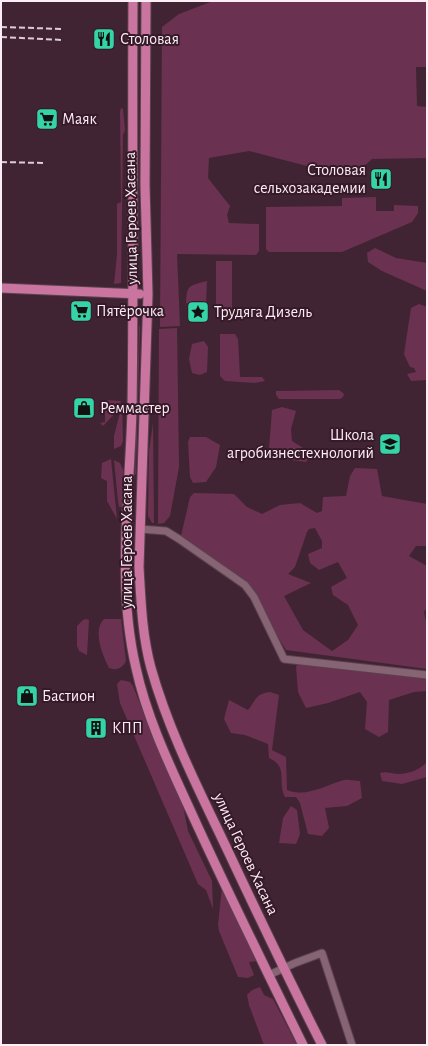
<svg xmlns="http://www.w3.org/2000/svg" width="428" height="1046" viewBox="0 0 428 1046" font-family="'Alegreya Sans',sans-serif">
<style>
.green{fill:#6b3150;fill-rule:evenodd}
.lines{fill:none;stroke-linecap:round;stroke-linejoin:round}
.minor-casing{stroke:#5a424e;stroke-width:9}
.major-casing{stroke:#5a424e;stroke-width:11}
.minor{stroke:#866474;stroke-width:7}
.major{stroke:#c975a0;stroke-width:9}
.rail{stroke:#dfcdd5;stroke-width:2;stroke-dasharray:6 3;stroke-linecap:butt}
.labels{text-anchor:middle;dominant-baseline:central;stroke-width:4;stroke-linejoin:round;paint-order:stroke}
.poi-label{font-size:16px;fill:#fdedf4;stroke:#361a29;text-anchor:start}
.street-label{font-size:16px;fill:#fdedf4;stroke:#361a29}
</style>
<rect width="100%" height="100%" fill="#412433"/>
<!-- green -->
<g class="green">
<polygon points="213,1 427,1 427,67 416,67 417,106 427,107 427,158 372,159 361,169 326,171 249,151 209,158 208,178 230,206 227,215 229,223 259,224 259,251 256,255 177,254 180,326 160,327 162,27 179,14"/>
<polygon points="121,108 123,109 125,130 123,135 121,283 114,284 117,255 117,204 121,202 120,112"/>
<polygon points="376,197 376,211 394,211 394,205 418,206 418,213 412,222 342,252 269,252 266,249 266,207 342,206 342,198"/>
<polygon points="375,248 396,258 427,263 427,291 382,271 368,262 367,253"/>
<rect x="216" y="261" width="16" height="48"/>
<path d="M207,281L206,305L195,306L186,303C187,284 189,286 207,281Z"/>
<polygon points="419,304 427,307 427,380 411,381 407,374 416,372 414,368 410,367 404,354 411,308"/>
<polygon points="139,326 140,326 136,475 135,474"/>
<polygon points="177,328 179,467 170,516 164,523 158,524 159,329"/>
<polygon points="220,334 235,334 238,339 240,377 262,377 265,381 255,383 225,381 220,376"/>
<polygon points="204,341 208,347 207,372 200,375 192,373 189,359 192,344"/>
<polygon points="339,390 344,394 343,397 340,399 279,399 276,395 276,391 282,391"/>
<polygon points="105,400 121,401 119,409 103,426 100,423 105,422"/>
<polygon points="122,405 123,441 121,446 114,449 114,436"/>
<polygon points="282,407 296,411 291,429 292,441 311,453 306,462 277,458 269,449 272,410"/>
<polygon points="153,423 154,523 152,523 148,516 149,451"/>
<polygon points="190,437 206,437 220,445 216,467 206,482 193,483 190,477 188,442"/>
<polygon points="111,459 117,519 107,501 107,481 101,478 102,463"/>
<polygon points="114,460 120,463 123,470 122,507 119,507 118,501"/>
<path d="M355,468L377,469L382,496L427,504V546H416L409,556L427,566V608L424,612L427,625V669L286,650L246,585L181,536L190,497L194,493L234,494L247,507L262,514L280,505L300,503L317,513L322,511L323,497L346,496L350,476ZM315,528L322,541V548L308,554L310,563L319,570L338,562L347,578L331,587L333,595L348,605L358,625L348,640L332,651L303,630L284,596L311,583L288,574L295,567L307,532L309,529Z"/>
<polygon points="86,619 89,620 87,655 79,651 77,646 77,626 83,620"/>
<path d="M104,619H121L126,661C123,668 116,671 109,668C103,656 92,631 104,619Z"/>
<polygon points="303,663 427,677 427,691 414,692 389,700 388,732 379,737 365,729 367,702 360,692 328,703 306,708 298,692 296,666"/>
<polygon points="121,680 130,682 133,686 157,747 183,806 188,831 212,881 213,909 206,890 198,884 120,703 117,684"/>
<path d="M270,692L279,695L272,750L286,757L287,790C307,798 325,785 344,780C349,779 355,781 360,781L362,798L347,806L325,808L329,828L322,836L308,834L300,803L296,797H285C277,781 289,767 269,758L268,744L245,735L231,733L224,719L229,700L248,710C256,700 255,694 270,692Z"/>
<path d="M427,762V777L402,784L382,781L380,773C387,771 391,774 399,774C409,774 421,769 427,762Z"/>
<polygon points="291,806 297,810 300,834 296,844 279,843 283,818"/>
<polygon points="222,887 257,961 249,962 254,975 248,978 238,977 219,931 218,925"/>
<polygon points="260,987 264,995 273,999 297,1045 264,1045 249,1005 247,995 252,990"/>
</g>
<g class="lines">
<!-- minor casing -->
<g class="minor-casing">
<g id="minor">
<polyline points="140,529 166,531 179,539 245,585 254,597 284,659 427,675"/>
<polyline points="269,975 295,963 322,953 352,1045"/>
</g>
</g>
<!-- major casing -->
<g class="major-casing">
<g id="major">
<path d="M133,1C132,137 134,273 132,408C130,494 116,583 136,668C148,723 174,774 197,825C231,899 267,972 303,1045"/>
<path d="M146,1L145,185L148,294L139,567C141,601 142,635 151,668C169,732 199,790 227,849C258,915 289,980 322,1045"/>
<polyline points="1,288 140,294"/>
</g>
</g>
<!-- minor -->
<use href="#minor" class="minor"/>
<!-- major -->
<use href="#major" class="major"/>
<!-- rail -->
<g class="rail">
<polyline points="1,27 63,29"/>
<polyline points="1,37 63,40"/>
<polyline points="1,162 44,163"/>
</g>
</g>
<!-- icons -->
<defs>
<g id="restaurant-square" transform="scale(1.15)"><rect x="-9" y="-9" width="18" height="18" rx="4" fill="#35d4a7" stroke="#361a29"/><path d="M-5-6h1v4h1v-4h1v4h1v-4h1v5L-1.5 .5V6h-2V.5L-5-1ZM5-6V6H3V1.5H1.5Q1.5-4 5-6Z" fill="#111"/></g>
<g id="supermarket-square" transform="scale(1.15)"><rect x="-9" y="-9" width="18" height="18" rx="4" fill="#35d4a7" stroke="#361a29"/><path d="M-6-5.5h2.5l.6 2H6L4.5 2H-2.5L-4.4-4H-6ZM-1.5 3.2a1.3 1.3 0 1 0 .1 0ZM3 3.2a1.3 1.3 0 1 0 .1 0Z" fill="#111"/></g>
<g id="sight-square" transform="scale(1.15)"><rect x="-9" y="-9" width="18" height="18" rx="4" fill="#35d4a7" stroke="#361a29"/><path d="M0-6L1.8-2.2L6-1.7L2.9 1.2L3.7 5.4L0 3.3L-3.7 5.4L-2.9 1.2L-6-1.7L-1.8-2.2Z" fill="#111"/></g>
<g id="shop-square" transform="scale(1.15)"><rect x="-9" y="-9" width="18" height="18" rx="4" fill="#35d4a7" stroke="#361a29"/><path d="M-5-2.5h2.3a2.7 3.5 0 0 1 5.4 0H5L5.5 6h-11ZM-1.5-2.5h3a1.5 2.3 0 0 0-3 0Z" fill="#111"/></g>
<g id="school-square" transform="scale(1.15)"><rect x="-9" y="-9" width="18" height="18" rx="4" fill="#35d4a7" stroke="#361a29"/><path d="M0-5L7-2L0 1L-7-2ZM-4 1L0 2.5L4 1V4Q0 6-4 4Z" fill="#111"/></g>
<g id="building-square" transform="scale(1.15)"><rect x="-9" y="-9" width="18" height="18" rx="4" fill="#35d4a7" stroke="#361a29"/><path d="M-4-6H4V6H1V3H-1V6H-4ZM-2.5-4.3h1.7v1.8h-1.7ZM.8-4.3h1.7v1.8H.8ZM-2.5-1h1.7V.8h-1.7ZM.8-1h1.7V.8H.8Z" fill="#111"/></g>
</defs>
<g fill-rule="evenodd">
<use href="#restaurant-square" x="104" y="39"/>
<use href="#supermarket-square" x="47" y="119"/>
<use href="#restaurant-square" x="381" y="179"/>
<use href="#supermarket-square" x="81" y="311"/>
<use href="#sight-square" x="198" y="312"/>
<use href="#shop-square" x="84" y="408"/>
<use href="#school-square" x="390" y="444"/>
<use href="#shop-square" x="27" y="696"/>
<use href="#building-square" x="96" y="728"/>
</g>
<g class="labels">
<!-- poi labels -->
<g class="poi-label">
<text x="120" y="39">Столовая</text>
<text x="62" y="119">Маяк</text>
<text x="366" y="170" text-anchor="end">Столовая<tspan x="366" dy="18">сельхозакадемии</tspan></text>
<text x="96" y="311">Пятёрочка</text>
<text x="214" y="312">Трудяга Дизель</text>
<text x="100" y="408">Реммастер</text>
<text x="374" y="435" text-anchor="end">Школа<tspan x="374" dy="18">агробизнестехнологий</tspan></text>
<text x="42" y="696">Бастион</text>
<text x="112" y="728">КПП</text>
</g>
<!-- street labels -->
<g class="street-label">
<text transform="translate(131 218) rotate(-91)">улица Героев Хасана</text>
<text transform="translate(127 542) rotate(-90)">улица Героев Хасана</text>
<text transform="translate(246 854) rotate(65)">улица Героев Хасана</text>
</g>
</g>
<!-- border -->
<rect width="428" height="1046" fill="none" stroke="#fdedf4" stroke-width="4"/>
</svg>
